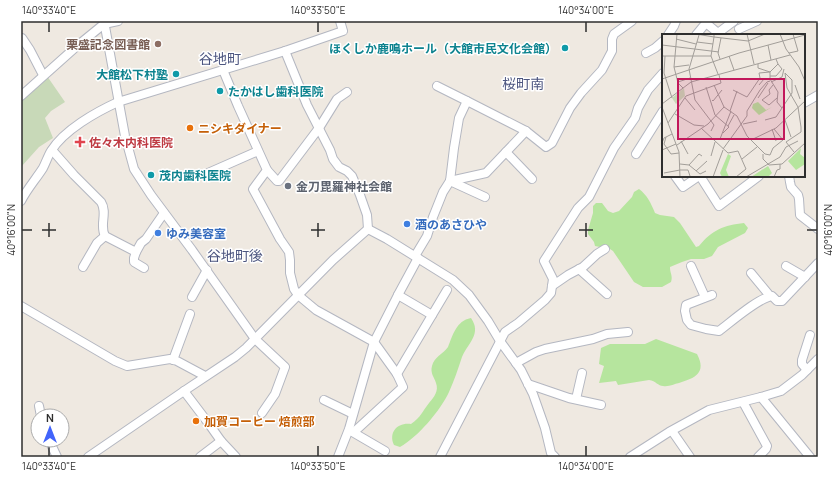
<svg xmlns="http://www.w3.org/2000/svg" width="839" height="478" viewBox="0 0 839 478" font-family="Manrope,'Noto Sans JP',sans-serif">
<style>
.green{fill:#b6e59e}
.cemetery{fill:#c8d9b8}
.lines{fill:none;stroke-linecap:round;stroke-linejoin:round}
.minor-casing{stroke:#b4b7c1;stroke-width:10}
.minor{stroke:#fff;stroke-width:8}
.ticks{fill:none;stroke:#2e2e2e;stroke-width:1.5}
.education-dot{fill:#8d6e63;stroke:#fff;stroke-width:1.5}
.culture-dot{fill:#0f9aa8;stroke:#fff;stroke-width:1.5}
.food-dot{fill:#e8710a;stroke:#fff;stroke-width:1.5}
.health-dot{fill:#e0444e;stroke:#fff;stroke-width:1.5}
.worship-dot{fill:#6b7280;stroke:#fff;stroke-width:1.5}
.shop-dot{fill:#3f7fe0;stroke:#fff;stroke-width:1.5}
.labels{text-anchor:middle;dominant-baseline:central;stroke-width:3;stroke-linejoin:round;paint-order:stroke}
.education-label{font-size:12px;font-weight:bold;fill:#785e54;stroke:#fff;text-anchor:end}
.culture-label{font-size:12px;font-weight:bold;fill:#0d838f;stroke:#fff;text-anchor:end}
.food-label{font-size:12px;font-weight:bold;fill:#c56008;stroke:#fff;text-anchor:start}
.health-label{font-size:12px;font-weight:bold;fill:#be3a42;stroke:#fff;text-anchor:start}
.worship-label{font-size:12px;font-weight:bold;fill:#5b616d;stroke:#fff;text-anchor:start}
.shop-label{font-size:12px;font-weight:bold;fill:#366cbe;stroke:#fff;text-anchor:start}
.quarter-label{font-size:14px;fill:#4d5680;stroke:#fff}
.inset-road{fill:none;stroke:#a29e99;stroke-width:1}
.view{fill:#c2185b;fill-opacity:0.15;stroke:#c2185b;stroke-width:2}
.inset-edge{fill:none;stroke:#2e2e2e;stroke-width:2}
.neatline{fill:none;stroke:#2e2e2e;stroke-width:1.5}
.ticks-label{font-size:10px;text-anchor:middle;fill:#2e2e2e}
</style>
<rect width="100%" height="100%" fill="#efe9e1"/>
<!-- green -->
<g class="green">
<path d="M639,189C647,195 651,203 655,213L660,215L674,217L680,223L696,247L699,246C712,230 724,225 744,223L748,228L745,233L718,247L712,256L704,259H691L682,262L670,267C670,274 673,275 671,282L662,287H643L634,282L613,251L607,247H600L595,246L594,242L588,234V230L593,213V206L596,203H602L608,211L613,213L619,211L632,197L634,192Z"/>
<path d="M471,318C482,334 468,343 462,357C458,369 454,381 449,392C440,411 418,437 400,447L394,445C388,432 398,422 411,424C421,417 422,412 429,403C434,397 439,391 436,383C434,377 430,373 432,366C434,357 443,354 448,347C453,335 456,321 471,318Z"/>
<path d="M656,339L697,354C707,373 695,378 679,383C674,384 669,387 663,386C658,386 656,381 649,380L618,385L616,381L599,383L604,366L599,364L601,348L610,344H645Z"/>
</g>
<!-- cemetery -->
<polygon class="cemetery" points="47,76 65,102 51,111 45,118 53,138 39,147 21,167 21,100"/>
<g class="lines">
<!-- minor casing -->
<g class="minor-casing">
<g id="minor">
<polyline points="104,21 125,136 134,169 151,195 192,250 255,339 285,367 275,394 262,413"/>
<polyline points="739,29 757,21"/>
<polyline points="668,35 674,26 676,21"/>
<polyline points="696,35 706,23 718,33 734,21"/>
<polyline points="21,38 22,38 30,50 43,75"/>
<polyline points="285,51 307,105 330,150 333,159 339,167 347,171 352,176 360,195 367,215 368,229"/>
<polyline points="646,53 655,48 663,41"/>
<polyline points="223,70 238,106 267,170 253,189 280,239 289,252 290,260 290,273 294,289 298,295 316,310 374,342 397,374 403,387 354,432"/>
<polyline points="437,86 467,101 526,131 546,147 552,143 570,108 581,93 602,70 612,51 612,39 614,34 632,21"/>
<polyline points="21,96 77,46 104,24 118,21"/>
<polyline points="804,103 818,95"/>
<path d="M52,150L74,175L101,202C108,213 99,225 105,236L136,252"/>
<polyline points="506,152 532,179"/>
<polyline points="636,154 663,111"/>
<polyline points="267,170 277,181 279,181 319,128 337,99 347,92"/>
<polyline points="208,173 258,151"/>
<polyline points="675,176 683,187 699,176"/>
<polyline points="700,176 719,206 759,176"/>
<polyline points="789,176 790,182 791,187 798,195 799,199 800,215 818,229"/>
<polyline points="450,181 486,173 526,131"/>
<polyline points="450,181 485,197"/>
<path d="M21,201C27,189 36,179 43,168C46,162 48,156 51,151C64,130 96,112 118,102L285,51L343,31L340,21"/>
<polyline points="368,229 387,239 453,280 469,295 488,321 500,341 521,370 533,394 545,428 551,453 555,457"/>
<polyline points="415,256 427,236 433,217 443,192 450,181 454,148 459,118 467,101"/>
<polyline points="691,266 705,297"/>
<polyline points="786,266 805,277"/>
<polyline points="83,267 97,243 105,236"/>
<polyline points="144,268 134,262 134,258 136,252 141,243 146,239 164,213"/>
<polyline points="579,269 607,294"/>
<polyline points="751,273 770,296"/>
<polyline points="552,286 568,275 583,267 597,254 605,249"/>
<polyline points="398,295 432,315"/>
<path d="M712,295L686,305L685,311L687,320L691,325L706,329L719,331C731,322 758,298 772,296L777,301H782L818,263"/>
<polyline points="192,297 207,270"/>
<polyline points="21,306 115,361 127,366 170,359 177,361 205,376"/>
<polyline points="173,360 190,314"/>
<polyline points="516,363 536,352 545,349 593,339 607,334 628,332"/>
<polyline points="807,370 802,364 802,360 810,335"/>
<polyline points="397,374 447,290"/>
<polyline points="528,384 569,398 601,405"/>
<polyline points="184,391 209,424 221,441 236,457"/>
<polyline points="761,397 810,457"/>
<polyline points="576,399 582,373"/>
<polyline points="324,400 353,414"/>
<polyline points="743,402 767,446 766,449 758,457"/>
<polyline points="39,406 41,416"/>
<polyline points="349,430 385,451"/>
<polyline points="672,431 690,457"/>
<polyline points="49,440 57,457"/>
<polyline points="88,457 184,391 235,357 246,348 333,260 368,229"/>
<polyline points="200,457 221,441"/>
<polyline points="338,457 349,429 374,342 398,295 418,258"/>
<polyline points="440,457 505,332 518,323 545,300 551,293 553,279 544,261 578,208 589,197 614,148 635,118 638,108 648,90 663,73"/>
<polyline points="630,457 669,432 709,410 761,397 781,391 802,375 818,359"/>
</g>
</g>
<!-- minor -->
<use href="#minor" class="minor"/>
</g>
<!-- ticks -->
<path class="ticks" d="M49,22V32M318,22V32M586,22V32M49,223V237M318,223V237M586,223V237M22,230H32M42,230H56M311,230H325M579,230H593M807,230H817M49,446V456M318,446V456M586,446V456"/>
<!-- markers -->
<circle class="education-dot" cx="158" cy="44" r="4"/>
<g class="culture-dot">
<circle cx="565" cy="48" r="4"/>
<circle cx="176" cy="74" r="4"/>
<circle cx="220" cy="91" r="4"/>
<circle cx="151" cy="175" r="4"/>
</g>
<g class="food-dot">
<circle cx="190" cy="128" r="4"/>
<circle cx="196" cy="421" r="4"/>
</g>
<path class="health-dot" d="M78 136h4v4h4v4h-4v4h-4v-4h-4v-4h4z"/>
<circle class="worship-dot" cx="288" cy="186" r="4"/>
<g class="shop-dot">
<circle cx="407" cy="224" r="4"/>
<circle cx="158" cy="233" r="4"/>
</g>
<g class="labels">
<!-- education labels -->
<g class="education-label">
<text x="150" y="44">栗盛記念図書館</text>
</g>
<!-- culture labels -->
<g class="culture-label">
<text x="557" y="48">ほくしか鹿鳴ホール（大館市民文化会館）</text>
<text x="168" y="74">大館松下村塾</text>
<text x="228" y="91" text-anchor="start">たかはし歯科医院</text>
<text x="159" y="175" text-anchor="start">茂内歯科医院</text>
</g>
<!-- food labels -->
<g class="food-label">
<text x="198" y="128">ニシキダイナー</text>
<text x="204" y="421">加賀コーヒー 焙煎部</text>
</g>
<!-- health labels -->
<g class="health-label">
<text x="89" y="142">佐々木内科医院</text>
</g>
<!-- worship labels -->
<g class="worship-label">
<text x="296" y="186">金刀毘羅神社会館</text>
</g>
<!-- shop labels -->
<g class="shop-label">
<text x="415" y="224">酒のあさひや</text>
<text x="166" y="233">ゆみ美容室</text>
</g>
<!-- quarter labels -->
<g class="quarter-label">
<text x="220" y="58">谷地町</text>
<text x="523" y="83">桜町南</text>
<text x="235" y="255">谷地町後</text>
</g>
</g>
<!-- overview -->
<g transform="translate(662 34)">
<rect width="143" height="143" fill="#efe9e1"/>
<path d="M96,68L104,76L110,73L97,81L90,74L91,70ZM139,114L138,120L143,124V130L134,136L126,127ZM66,120L69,122L64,136L67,143H60L58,139ZM106,132L110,139L106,143H89Z" fill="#b6e59e"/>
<path d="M22,54L23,62L14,70L10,64Z" fill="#c8d9b8"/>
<path class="inset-road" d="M15,0L12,33L16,49L21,54M34,0L52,3V0M85,0L92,30M118,0L124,15L137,33L143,47M37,1L27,35L33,66L52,91L49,97M14,5L34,10M35,8L51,10M0,11L57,18M106,11L109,26M127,19L136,17L131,0M0,22H49M3,22L2,39L10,64M67,22L72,36M58,25L56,19L59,4M114,25L116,30L108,38V45L116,58L115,68L120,74M96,30V34L108,38M12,33L27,31M123,39L125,54L136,73L139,93V98L124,108L132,118M56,40L49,22L52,3L86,7L103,0M108,42H114L120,35L116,30M0,45L77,19L143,1M16,48L28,44M109,48L120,43L122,35M52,51L62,73L75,82L85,102L103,120L108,121L111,114L121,106L112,95M97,51L102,45H108M133,51L138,65M44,53L53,81L67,93L61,99M71,56L85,63L98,44L97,39L108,38M23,64L33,76M96,64L106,49M50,66L51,67L60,56M100,66L107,71L115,64M100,66L108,60L107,56L111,51M0,70L29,48L128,21M0,73L17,118L18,143M68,77L75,57M13,80L32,91L42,92M103,86L114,83L130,59V46L123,39M123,86L129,103M6,89L24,62L59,49L57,41M81,90L95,87M66,92L72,81M39,94L66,119L76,117L84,135L74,143M110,95L114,107M4,103L2,110L9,120L17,119M58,105L69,77M89,106L114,94L143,67M19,107L26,120M0,109L2,104L10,100M15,111L46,90L62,73M61,115L85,82V77L98,56L105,48L108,47M0,116L14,110M101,120V125L107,131L120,130L143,109M49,122L53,108M80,125L95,113M18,130L27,131L38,140L44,137M27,131L37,120L40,122M18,136H26L28,142M34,137L45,127M2,139L18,136M51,143L61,116M84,143L118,123L124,113L136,107M112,143L115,136L118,135V130"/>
<path class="view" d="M16,45H122V105H16Z"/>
<rect width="143" height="143" class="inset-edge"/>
</g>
<!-- border -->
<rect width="839" height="478" fill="none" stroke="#ffffff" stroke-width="44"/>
<!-- north arrow -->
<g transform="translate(50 428)"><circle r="19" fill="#ffffff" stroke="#ababab"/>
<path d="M0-3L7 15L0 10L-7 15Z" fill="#4264fb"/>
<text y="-6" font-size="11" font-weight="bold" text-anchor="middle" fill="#2e2e2e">N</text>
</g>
<rect x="22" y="22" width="795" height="434" class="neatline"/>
<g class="ticks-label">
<text x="49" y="14">140°33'40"E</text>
<text x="318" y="14">140°33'50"E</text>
<text x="586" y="14">140°34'00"E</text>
<text transform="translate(11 230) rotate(-90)" y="4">40°16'00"N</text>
<text transform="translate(828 230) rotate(-90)" y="4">40°16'00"N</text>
<text x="49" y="470">140°33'40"E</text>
<text x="318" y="470">140°33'50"E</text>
<text x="586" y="470">140°34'00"E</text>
</g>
</svg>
